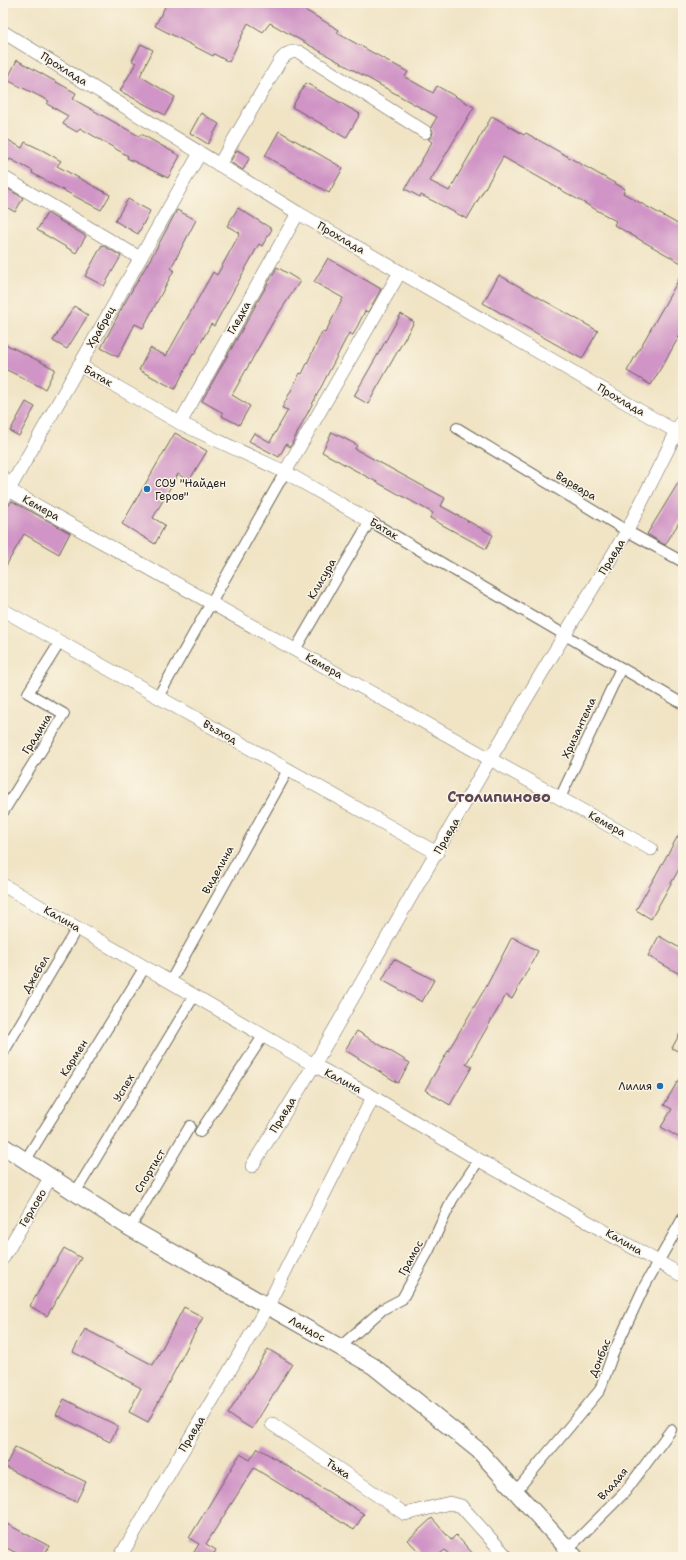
<svg xmlns="http://www.w3.org/2000/svg" width="686" height="1560" viewBox="0 0 686 1560" font-family="'Shantell Sans',sans-serif">
<style>
.building{fill:#d095c6}
.lines{fill:none;stroke-linecap:round;stroke-linejoin:round}
.pedestrian-casing{stroke:#666257;stroke-width:12}
.minor-casing{stroke:#666257;stroke-width:14}
.tertiary-casing{stroke:#666257;stroke-width:18}
.pedestrian{stroke:#fff;stroke-width:10}
.minor{stroke:#fff;stroke-width:13}
.tertiary{stroke:#fff;stroke-width:16}
.poi-dot{fill:#1f6fb2;stroke:#fcf5e5;stroke-width:1.5}
.labels{text-anchor:middle;dominant-baseline:central;stroke-width:3;stroke-linejoin:round;paint-order:stroke}
.street-label{font-size:11px;fill:#1c1c1c;stroke:#fcf5e5}
.poi-label{font-size:11px;fill:#1c1c1c;stroke:#fcf5e5;text-anchor:start}
.district-label{font-size:15px;font-weight:bold;fill:#5b4658;stroke:#fcf5e5}
</style>
<rect width="100%" height="100%" fill="#fcf5e5"/>
<filter id="ink" filterUnits="userSpaceOnUse"><feTurbulence type="fractalNoise" baseFrequency=".025" numOctaves="2"/><feDisplacementMap in="SourceGraphic" scale="8" xChannelSelector="R" yChannelSelector="G"/><feConvolveMatrix kernelMatrix="1 2 1 2 8 2 1 2 1" color-interpolation-filters="sRGB"/></filter>
<filter id="wash" filterUnits="userSpaceOnUse"><feTurbulence type="fractalNoise" baseFrequency=".012" numOctaves="4" result="noise"/><feDisplacementMap in="SourceGraphic" scale="16" xChannelSelector="R" yChannelSelector="G"/><feGaussianBlur stdDeviation="0.9" result="paint"/><feColorMatrix in="noise" values="0 0 0 0 0 0 0 0 0 0 0 0 0 0 0 0 0 1.4 0 .05"/><feComposite in="paint" operator="in"/></filter>
<g filter="url(#wash)">
<rect width="100%" height="100%" fill="#f0e4c5"/>
<g id="blocks">
<!-- building -->
<g class="building">
<polygon points="167,3 293,3 339,30 337,33 408,72 405,77 433,93 437,86 474,107 430,181 449,191 492,116 524,135 526,133 625,189 623,193 683,227 683,264 614,225 616,221 503,157 467,219 437,203 421,195 420,197 405,189 432,142 428,139 432,136 433,132 431,127 437,117 270,23 263,32 248,23 229,62 214,54 213,56 155,26"/>
<polygon points="141,44 153,50 140,76 175,97 165,115 120,91 136,63 132,61"/>
<polygon points="17,60 76,93 73,99 139,136 141,134 180,156 168,178 127,158 128,156 80,128 77,132 63,124 68,116 47,104 49,101 7,80"/>
<polygon points="306,83 360,114 346,138 292,107"/>
<polygon points="201,113 219,124 208,144 190,133"/>
<polygon points="279,131 343,168 329,193 265,156"/>
<polygon points="3,137 22,148 25,142 44,151 61,161 57,166 110,195 101,210 55,186 32,173 33,171 10,159 3,169"/>
<polygon points="237,150 250,157 243,170 230,162"/>
<polygon points="3,186 23,198 15,212 3,205"/>
<polygon points="128,199 150,211 138,234 115,221"/>
<polygon points="238,208 272,229 262,246 259,244 214,326 211,324 194,355 193,354 175,389 139,370 150,348 166,356 213,272 217,275 240,233 227,226"/>
<polygon points="177,210 196,220 171,268 174,270 143,328 135,324 118,357 101,348 124,304 156,249"/>
<polygon points="47,213 86,236 76,253 37,230"/>
<polygon points="102,245 121,256 104,286 85,276"/>
<polygon points="328,258 381,289 368,312 365,311 353,335 349,333 290,447 286,444 279,457 249,441 254,433 270,442 288,410 282,408 300,373 302,374 322,332 325,333 343,298 314,282"/>
<polygon points="277,267 300,281 273,322 232,395 250,406 239,425 222,416 223,413 202,401"/>
<polygon points="683,272 683,330 651,385 627,371"/>
<polygon points="499,275 598,331 582,359 483,303"/>
<polygon points="74,306 88,315 67,349 53,341"/>
<polygon points="401,314 414,322 368,404 354,396"/>
<polygon points="3,343 55,369 45,389 3,368"/>
<polygon points="26,402 35,407 19,436 10,431"/>
<polygon points="332,432 357,445 355,449 445,498 441,506 493,535 486,549 430,518 433,513 322,452"/>
<polygon points="175,433 207,451 189,481 178,474 153,518 165,525 155,544 122,524"/>
<polygon points="683,475 683,516 665,545 647,534"/>
<polygon points="12,501 70,533 59,554 24,534 3,571 3,513"/>
<polygon points="683,827 683,862 651,919 636,910"/>
<polygon points="659,936 683,950 683,976 648,956"/>
<polygon points="512,937 538,951 512,999 506,995 466,1064 472,1067 450,1105 425,1090 487,985"/>
<polygon points="394,959 434,980 422,1002 382,980"/>
<polygon points="683,1028 683,1054 672,1048"/>
<polygon points="357,1031 410,1063 398,1083 345,1050"/>
<polygon points="683,1072 683,1140 661,1127 672,1109 664,1105"/>
<polygon points="64,1248 81,1258 47,1316 30,1306"/>
<polygon points="184,1307 203,1317 148,1422 129,1412 141,1388 73,1352 85,1329 153,1365"/>
<polygon points="268,1349 292,1364 252,1429 228,1414"/>
<polygon points="64,1399 118,1426 110,1442 56,1415"/>
<polygon points="15,1447 86,1482 76,1502 5,1467"/>
<polygon points="258,1448 364,1514 354,1530 254,1468 206,1544 216,1550 212,1557 191,1557 199,1544 189,1538 240,1454 250,1460"/>
<polygon points="432,1518 451,1540 456,1535 476,1557 451,1557 445,1550 436,1557 413,1557 419,1552 408,1540"/>
<polygon points="3,1522 49,1546 43,1557 24,1557 3,1546"/>
</g>
</g>
</g>
<g filter="url(#ink)">
<use href="#blocks" fill-opacity="0" stroke="#666257" stroke-width="1"/>
<g class="lines">
<!-- pedestrian casing -->
<g class="pedestrian-casing">
<g id="pedestrian">
<polyline points="457,428 627,531 683,562"/>
<polyline points="295,650 370,521 683,704"/>
<polyline points="158,697 285,472"/>
<polyline points="560,798 621,668"/>
<polyline points="3,812 64,714 28,693 60,642"/>
<polyline points="170,982 288,770"/>
<polyline points="3,1053 77,928"/>
<polyline points="200,1132 263,1036"/>
<polyline points="25,1161 145,967"/>
<polyline points="75,1193 194,996"/>
<polyline points="130,1228 190,1126"/>
<polyline points="340,1347 383,1309 402,1299 429,1250 452,1200 479,1160"/>
<polyline points="516,1491 600,1390 612,1356 644,1287 683,1218"/>
<polyline points="568,1549 625,1492 671,1430"/>
</g>
</g>
<!-- minor casing -->
<g class="minor-casing">
<g id="minor">
<polyline points="3,32 298,213 682,435"/>
<path d="M219,165L280,61C286,54 289,51 299,52L425,132"/>
<polyline points="3,177 140,258"/>
<polyline points="79,365 180,423 285,472 370,521"/>
<polyline points="180,423 298,213"/>
<polyline points="285,472 400,272"/>
<polyline points="3,477 9,490 651,849"/>
<polyline points="3,500 200,153"/>
<polyline points="3,610 437,853"/>
<polyline points="3,885 314,1065 373,1097 479,1160 683,1276"/>
<polyline points="252,1166 314,1065 490,759 627,531 683,419"/>
<polyline points="3,1258 50,1178"/>
<polyline points="272,1424 405,1514 450,1503 461,1506 507,1557"/>
<polyline points="120,1557 267,1307 373,1097"/>
</g>
</g>
<!-- tertiary casing -->
<g class="tertiary-casing">
<polyline id="tertiary" points="3,1146 130,1228 373,1366 478,1450 575,1557"/>
</g>
<!-- pedestrian -->
<use href="#pedestrian" class="pedestrian"/>
<!-- minor -->
<use href="#minor" class="minor"/>
<!-- tertiary -->
<use href="#tertiary" class="tertiary"/>
</g>
</g>
<!-- markers -->
<g class="poi-dot">
<circle cx="147" cy="489" r="4"/>
<circle cx="660" cy="1086" r="4"/>
</g>
<g class="labels">
<!-- street labels -->
<g class="street-label">
<text transform="translate(64 69) rotate(32)">Прохлада</text>
<text transform="translate(341 238) rotate(30)">Прохлада</text>
<text transform="translate(239 318) rotate(-61)">Гледка</text>
<text transform="translate(101 327) rotate(-60)">Храбрец</text>
<text transform="translate(98 376) rotate(30)">Батак</text>
<text transform="translate(621 400) rotate(30)">Прохлада</text>
<text transform="translate(576 486) rotate(31)">Варвара</text>
<text transform="translate(41 508) rotate(29)">Кемера</text>
<text transform="translate(384 529) rotate(31)">Батак</text>
<text transform="translate(612 557) rotate(-59)">Правда</text>
<text transform="translate(322 579) rotate(-60)">Клисура</text>
<text transform="translate(324 666) rotate(29)">Кемера</text>
<text transform="translate(579 728) rotate(-65)">Хризантема</text>
<text transform="translate(220 732) rotate(29)">Възход</text>
<text transform="translate(37 734) rotate(-58)">Градина</text>
<text transform="translate(607 824) rotate(29)">Кемера</text>
<text transform="translate(447 836) rotate(-60)">Правда</text>
<text transform="translate(218 870) rotate(-61)">Виделина</text>
<text transform="translate(62 919) rotate(30)">Калина</text>
<text transform="translate(36 974) rotate(-59)">Джебел</text>
<text transform="translate(74 1058) rotate(-58)">Кармен</text>
<text transform="translate(343 1081) rotate(28)">Калина</text>
<text transform="translate(124 1088) rotate(-59)">Успех</text>
<text transform="translate(283 1115) rotate(-59)">Правда</text>
<text transform="translate(150 1171) rotate(-59)">Спортист</text>
<text transform="translate(33 1208) rotate(-59)">Герлово</text>
<text transform="translate(624 1242) rotate(30)">Калина</text>
<text transform="translate(411 1258) rotate(-61)">Грамос</text>
<text transform="translate(307 1329) rotate(29)">Ландос</text>
<text transform="translate(600 1358) rotate(-68)">Донбас</text>
<text transform="translate(192 1434) rotate(-59)">Правда</text>
<text transform="translate(338 1469) rotate(34)">Тъжа</text>
<text transform="translate(613 1484) rotate(-49)">Владая</text>
</g>
<!-- poi labels -->
<g class="poi-label">
<text x="155" y="483">СОУ "Найден<tspan x="155" dy="13">Геров"</tspan></text>
<text x="652" y="1086" text-anchor="end">Лилия</text>
</g>
<!-- district labels -->
<g class="district-label">
<text x="499" y="797">Столипиново</text>
</g>
</g>
<!-- margin -->
<rect width="686" height="1560" fill="none" stroke="#fcf5e5" stroke-width="16"/>
</svg>
